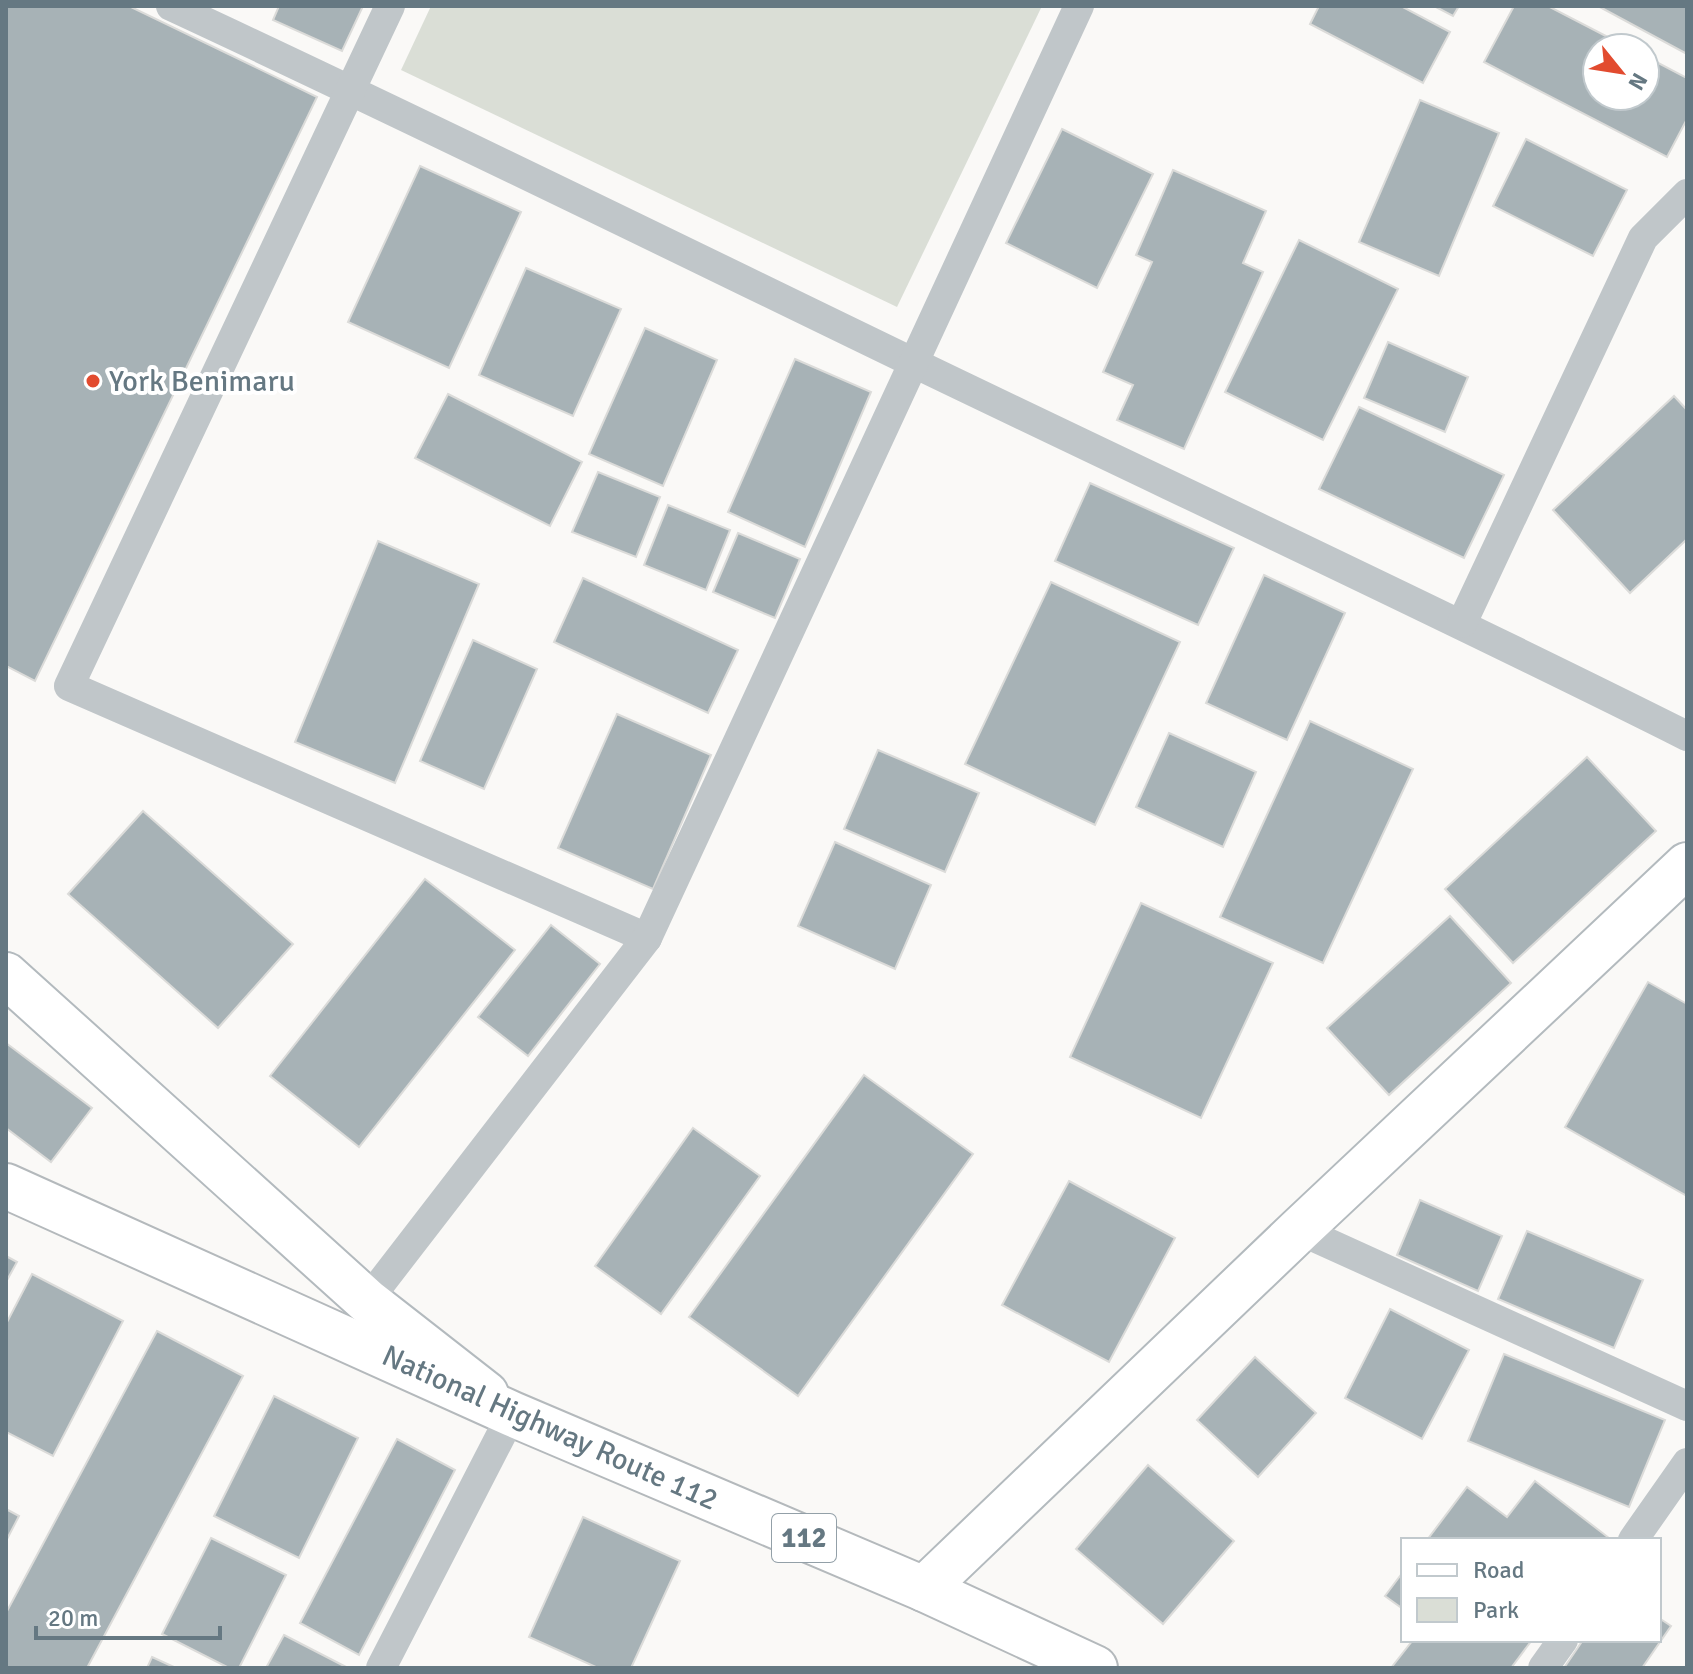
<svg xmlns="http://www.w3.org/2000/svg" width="1693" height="1674" viewBox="0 0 1693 1674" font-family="Signika,sans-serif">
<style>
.green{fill:#daded6}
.building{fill:#a7b2b6;stroke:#dbdbd9;stroke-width:2}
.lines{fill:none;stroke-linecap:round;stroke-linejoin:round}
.secondary-casing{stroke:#b3babe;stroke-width:48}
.highway-casing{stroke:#b4b9bc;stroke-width:48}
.lane{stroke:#c0c6c9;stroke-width:30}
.secondary{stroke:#fff;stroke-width:44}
.highway{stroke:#fff;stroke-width:44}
.poi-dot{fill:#e24b2f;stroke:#fff;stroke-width:3}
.labels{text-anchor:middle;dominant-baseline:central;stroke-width:8;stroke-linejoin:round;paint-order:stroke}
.shield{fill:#fff;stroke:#93a0a8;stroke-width:2}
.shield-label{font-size:28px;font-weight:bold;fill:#657882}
.poi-label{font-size:30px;fill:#657882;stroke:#fff;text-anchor:start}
.street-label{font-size:30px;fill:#657882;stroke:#fff}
</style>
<rect width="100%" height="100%" fill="#faf9f7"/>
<!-- green -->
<polygon class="green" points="431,6 1042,6 897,307 401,70"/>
<!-- building -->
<g class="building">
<polygon points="6,6 129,6 317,97 35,681 6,666"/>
<polygon points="279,6 363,6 342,51 273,20"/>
<polygon points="1319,6 1401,6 1450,32 1423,83 1310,24"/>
<polygon points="1434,6 1459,6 1453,16"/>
<polygon points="1514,6 1548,6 1629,48 1597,48 1597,96 1645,96 1645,56 1687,78 1687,119 1667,157 1484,62"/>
<polygon points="1598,6 1687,6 1687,54"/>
<polygon points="1420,100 1499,133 1439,276 1359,242"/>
<polygon points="1062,129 1153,174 1097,288 1006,243"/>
<polygon points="1526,139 1627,190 1593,256 1493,206"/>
<polygon points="420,166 521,212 449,368 348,322"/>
<polygon points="1173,170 1266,211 1243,263 1263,272 1184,449 1117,420 1133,385 1103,372 1152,262 1136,255"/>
<polygon points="1299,240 1398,289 1323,440 1225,392"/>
<polygon points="526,268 621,309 573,416 479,375"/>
<polygon points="645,328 717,360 663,486 589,454"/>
<polygon points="1388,342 1468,377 1445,432 1364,398"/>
<polygon points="795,359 871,392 805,547 728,512"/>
<polygon points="448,394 582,462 550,526 415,458"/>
<polygon points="1674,396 1687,410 1687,539 1630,593 1553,510"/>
<polygon points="1359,407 1504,475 1464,558 1319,489"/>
<polygon points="598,472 660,497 636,557 572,532"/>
<polygon points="1090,483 1234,548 1198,625 1055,561"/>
<polygon points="668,505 730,530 706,590 644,565"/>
<polygon points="738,533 800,559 775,618 713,592"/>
<polygon points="378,541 479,584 395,783 295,742"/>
<polygon points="1264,575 1345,613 1287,740 1206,703"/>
<polygon points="583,578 738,650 708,713 554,642"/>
<polygon points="1051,582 1180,642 1095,825 965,764"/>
<polygon points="473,640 537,669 484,789 420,761"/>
<polygon points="617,714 711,755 653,889 558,848"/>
<polygon points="1310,721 1413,769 1323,963 1220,917"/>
<polygon points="1169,733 1256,772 1223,847 1136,807"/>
<polygon points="878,750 979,793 945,872 844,829"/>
<polygon points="1587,757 1656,831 1513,963 1445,889"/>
<polygon points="143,811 293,944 218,1028 68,894"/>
<polygon points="835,842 931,885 895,969 798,926"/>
<polygon points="425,879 515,950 359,1147 270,1076"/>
<polygon points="1141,903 1273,963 1201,1118 1070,1057"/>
<polygon points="1450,916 1511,983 1389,1095 1327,1028"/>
<polygon points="551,925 600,964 528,1056 478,1017"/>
<polygon points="1648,982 1687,1004 1687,1196 1565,1127"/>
<polygon points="6,1043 92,1108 51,1162 6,1128"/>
<polygon points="864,1075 973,1154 798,1396 689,1317"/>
<polygon points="693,1128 760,1176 661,1314 595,1266"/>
<polygon points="1069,1181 1175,1238 1109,1362 1002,1305"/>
<polygon points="1420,1200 1502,1236 1478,1291 1397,1255"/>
<polygon points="1527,1231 1643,1280 1614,1348 1498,1299"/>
<polygon points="6,1256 17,1262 6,1282"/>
<polygon points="32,1274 123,1321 53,1456 6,1432 6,1324"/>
<polygon points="1390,1309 1469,1350 1422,1439 1345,1398"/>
<polygon points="157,1331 243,1376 87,1668 6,1668 6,1613"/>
<polygon points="1504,1354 1665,1420 1629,1507 1468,1441"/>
<polygon points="1255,1357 1316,1413 1258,1477 1197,1420"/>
<polygon points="274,1396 358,1438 299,1558 214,1516"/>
<polygon points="397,1439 455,1470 359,1655 300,1623"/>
<polygon points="1148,1465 1234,1541 1163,1624 1076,1549"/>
<polygon points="1535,1481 1609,1538 1607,1540 1427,1540 1467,1487 1507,1517"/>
<polygon points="6,1509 19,1516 6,1541"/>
<polygon points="583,1517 680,1561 631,1668 598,1668 529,1637"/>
<polygon points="211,1538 286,1575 239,1668 229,1668 162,1634"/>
<polygon points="1403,1572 1403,1609 1385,1596"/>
<polygon points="1659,1618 1671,1626 1642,1668 1564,1668 1583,1640 1659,1640"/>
<polygon points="284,1635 348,1668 266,1668"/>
<polygon points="1413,1640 1532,1640 1511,1668 1391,1668"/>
<polygon points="152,1657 176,1668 147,1668"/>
</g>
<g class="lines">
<!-- secondary casing -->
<g class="secondary-casing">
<g id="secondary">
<polyline points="6,975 367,1301 486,1394"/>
<polyline points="924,1589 1299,1230 1687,865"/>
</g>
</g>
<!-- highway casing -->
<g class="highway-casing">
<polyline id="highway" points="6,1186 512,1414 924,1589 1095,1668"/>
</g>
<!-- lane -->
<g class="lane">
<path d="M171,6C419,121 664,242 910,361C1169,486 1430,607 1687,736"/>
<polyline points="390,6 69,686 647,938"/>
<polyline points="1462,623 1643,238 1687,194"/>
<polyline points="1299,1230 1687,1406"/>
<polyline points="367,1301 647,938 1079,6"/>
<polyline points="1633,1540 1687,1463"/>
<polyline points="381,1668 512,1414"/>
<polyline points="1543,1668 1563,1640"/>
</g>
<!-- secondary -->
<use href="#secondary" class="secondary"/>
<!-- highway -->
<use href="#highway" class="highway"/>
</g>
<!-- markers -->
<circle class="poi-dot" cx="93" cy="381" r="8"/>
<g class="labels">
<!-- shield labels -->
<rect class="shield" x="772" y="1514" width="64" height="48" rx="6"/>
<g class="shield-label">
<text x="804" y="1538">112</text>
</g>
<!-- poi labels -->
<g class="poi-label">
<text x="109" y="381">York Benimaru</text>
</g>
<!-- street labels -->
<g class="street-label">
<text transform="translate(550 1428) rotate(24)">National Highway Route 112</text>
</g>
</g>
<!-- border -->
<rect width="1693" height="1674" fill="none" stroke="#657882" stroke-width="16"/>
<!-- legend -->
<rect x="1401" y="1538" width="260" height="104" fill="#ffffff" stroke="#c1c9cd" stroke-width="2"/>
<rect x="1417" y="1564" width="40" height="12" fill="#ffffff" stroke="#c1c9cd" stroke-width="2"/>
<text x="1473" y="1578" font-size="24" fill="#657882">Road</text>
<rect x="1417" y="1598" width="40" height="24" fill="#daded6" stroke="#c1c9cd" stroke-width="2"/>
<text x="1473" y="1618" font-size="24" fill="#657882">Park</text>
<!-- north arrow -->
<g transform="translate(1621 72) rotate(120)"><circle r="38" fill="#ffffff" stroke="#c1c9cd" stroke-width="2"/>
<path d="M0-6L14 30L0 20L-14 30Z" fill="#e24b2f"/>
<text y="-12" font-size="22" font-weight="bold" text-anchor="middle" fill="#657882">N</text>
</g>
<!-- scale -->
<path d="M36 1626v12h184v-12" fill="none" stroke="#657882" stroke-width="4"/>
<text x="48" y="1626" font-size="24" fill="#657882" stroke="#ffffff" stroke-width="6" paint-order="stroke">20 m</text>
</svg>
